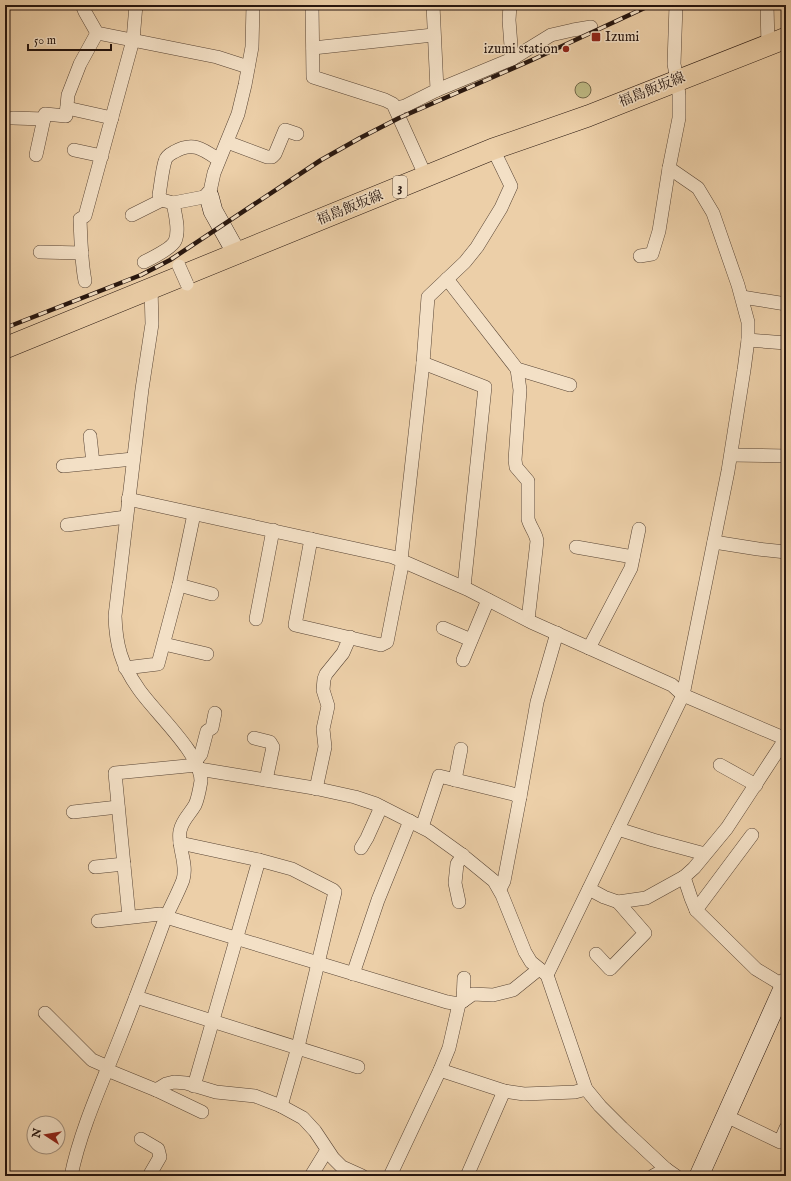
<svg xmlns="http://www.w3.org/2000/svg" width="791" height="1181" viewBox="0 0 791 1181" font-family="'IM FELL English','Noto Serif JP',serif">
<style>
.green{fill:#beb983;stroke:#726748}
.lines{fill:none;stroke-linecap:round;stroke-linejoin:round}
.street-casing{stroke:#584434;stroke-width:14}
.secondary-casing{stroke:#26150e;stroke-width:20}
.primary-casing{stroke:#26150e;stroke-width:22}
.street{stroke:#f3e0c6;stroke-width:13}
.secondary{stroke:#f3e0c6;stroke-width:19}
.primary{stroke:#eccfa8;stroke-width:21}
.rail-casing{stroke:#26150e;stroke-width:4.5}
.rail{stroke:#f3e0c6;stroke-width:3;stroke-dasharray:9;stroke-linecap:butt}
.street-bridge-casing{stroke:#584434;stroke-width:14;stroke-linecap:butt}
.street-bridge{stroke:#f3e0c6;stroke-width:13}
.poi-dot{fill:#8f2418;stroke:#f3e0c6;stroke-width:1.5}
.labels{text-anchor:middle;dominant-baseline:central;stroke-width:3;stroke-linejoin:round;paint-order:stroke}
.shield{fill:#f3e0c6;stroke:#645245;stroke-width:1}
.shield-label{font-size:13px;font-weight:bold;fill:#26150e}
.poi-label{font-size:14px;fill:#26150e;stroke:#f3e0c6;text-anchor:start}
.street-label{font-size:14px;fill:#26150e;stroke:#f3e0c6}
</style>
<rect width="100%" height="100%" fill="#eccfa8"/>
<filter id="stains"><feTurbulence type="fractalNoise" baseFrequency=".005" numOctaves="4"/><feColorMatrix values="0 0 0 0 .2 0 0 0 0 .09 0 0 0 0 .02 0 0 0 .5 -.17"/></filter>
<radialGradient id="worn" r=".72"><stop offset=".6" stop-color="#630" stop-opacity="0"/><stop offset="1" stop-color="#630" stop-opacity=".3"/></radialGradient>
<!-- green -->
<circle class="green" cx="583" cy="90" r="8"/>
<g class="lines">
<!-- street casing -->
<g class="street-casing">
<g id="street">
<polyline points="82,5 85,12 97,33 217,57 248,67"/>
<polyline points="312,5 313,77 385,100 393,104 426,177"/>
<polyline points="510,5 509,20 512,59 551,35 573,30 591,27"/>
<polyline points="767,5 768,46"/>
<polyline points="313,48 433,35"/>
<polyline points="437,90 512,59"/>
<polyline points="67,108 112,118"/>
<polyline points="396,108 405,106 437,90 433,5"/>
<polyline points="13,118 44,119"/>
<polyline points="227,142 267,157 272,157 275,154 285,130 297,134"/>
<polyline points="74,150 102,156"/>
<polyline points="36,155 45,114 66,116 68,95 80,64 97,33"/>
<path d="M219,160C203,149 193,141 174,152C170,154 166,157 165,161C162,171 161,184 159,195L162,200L173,203L209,196L214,173L238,114L245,85L252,47L253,5"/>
<polyline points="132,215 162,200"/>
<polyline points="40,252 82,253"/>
<polyline points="640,256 652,254 659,231 669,168"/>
<path d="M144,262C152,258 172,248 175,241C180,230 175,214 173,203"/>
<polyline points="447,279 517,369 570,385"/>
<path d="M85,281C81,260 81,240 80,219L85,216L133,40L136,5"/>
<polyline points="742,297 786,304"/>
<polyline points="748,340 786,343"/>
<polyline points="423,363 485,387 464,587"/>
<path d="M517,369L520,390L515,460L516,467L528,481V519C530,527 536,533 537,541L528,620"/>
<polyline points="90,436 93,463"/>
<polyline points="731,455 786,456"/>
<polyline points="63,466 133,459"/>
<polyline points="128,499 393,557 467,589 531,622 672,685 683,695 786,739"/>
<polyline points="67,525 126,517"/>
<polyline points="311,539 295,625 381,645 387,642 402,565 401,560 423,363 428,297 465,262 477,247 501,208 511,186 493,149"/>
<polyline points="714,542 758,549 786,552"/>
<polyline points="576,547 633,557"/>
<polyline points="179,585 212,594"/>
<polyline points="256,619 273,530"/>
<polyline points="443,628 471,640"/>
<polyline points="164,644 207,654"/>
<polyline points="589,648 631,568 639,529"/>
<polyline points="463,660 488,600"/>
<polyline points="125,668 158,664 179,585 194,514"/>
<polyline points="254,738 270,742 273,747 266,780"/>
<polyline points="195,762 201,754 207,731 212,728 215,713"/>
<polyline points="720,765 756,785"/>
<polyline points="199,769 314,788 355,797 376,804 429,831 461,854 494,881 502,895 525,952 531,962 547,975 586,1089 600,1106 622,1128 666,1169 676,1176"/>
<polyline points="455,780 461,749"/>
<polyline points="316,789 325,747 323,729 328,706 323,690 324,679 326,674 343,653 350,637"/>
<polyline points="73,812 118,807"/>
<polyline points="422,827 439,776 513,794 520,797"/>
<polyline points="618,829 653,840 705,854"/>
<polyline points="752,835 696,910 756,969 784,986"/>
<polyline points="180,843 259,860 292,869 333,890 335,892 298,1047 281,1106"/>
<polyline points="361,848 367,838 381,807"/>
<polyline points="95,867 124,864"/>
<polyline points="684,877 691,898 696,910"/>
<polyline points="500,889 504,881 520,797 537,702 557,633"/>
<polyline points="589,889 604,897 618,902 646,898 684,877 694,868 727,828 786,738"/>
<polyline points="459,902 455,883 457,864 463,855"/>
<polyline points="129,917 115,773 197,765"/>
<polyline points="98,921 160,914 166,917 447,1002 459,1004 473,994 493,995 513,990 539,969"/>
<polyline points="596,954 610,969 645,933 618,902"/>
<polyline points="353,974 378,900 410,821"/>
<polyline points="547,975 683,695 728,471 744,370 748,340 748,322 738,285 713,213 698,188 669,168 679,118 679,95 677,80 674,64 676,5"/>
<polyline points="136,997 358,1067"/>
<polyline points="463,1001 464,978"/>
<polyline points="45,1013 92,1060 108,1067"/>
<polyline points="107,1070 156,1090 166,1084 174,1082 186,1083 216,1092 255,1096 281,1106 303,1118 315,1131 333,1158 342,1167 362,1176"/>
<polyline points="440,1070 504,1091 524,1094 575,1092 586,1089"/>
<polyline points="194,1086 259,860"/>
<polyline points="156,1090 202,1112"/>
<polyline points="726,1116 780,1142 786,1128"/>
<polyline points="141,1139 158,1149 160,1157 149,1176"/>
<path d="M71,1176C80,1131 102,1083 119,1040C135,1000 150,960 165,919C171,906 178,893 183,880C188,863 177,847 180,831C182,820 190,814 195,805C198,799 200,787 201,781C201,753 153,711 138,688C121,664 116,645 115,616L142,389L152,324L151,287"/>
<polyline points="311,1176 327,1150"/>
<polyline points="390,1176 440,1070 449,1048 459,1004"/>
<polyline points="467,1176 504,1091"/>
<polyline points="653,1176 666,1169"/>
</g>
</g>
<!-- secondary casing -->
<g class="secondary-casing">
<g id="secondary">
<polyline points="209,196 213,211 237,254"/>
<polyline points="699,1176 786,982"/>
</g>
</g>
<!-- primary casing -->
<g class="primary-casing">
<polyline id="primary" points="5,348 493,149 588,116 786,38"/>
</g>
<!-- street -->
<use href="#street" class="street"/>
<!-- secondary -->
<use href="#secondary" class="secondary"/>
<!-- primary -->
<use href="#primary" class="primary"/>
<!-- rail casing -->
<g class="rail-casing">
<polyline id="rail" points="5,328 141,275 170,260 321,160 360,138 399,118 532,60 651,5"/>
</g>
<!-- rail -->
<use href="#rail" class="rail"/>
<!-- street-bridge casing -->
<g class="street-bridge-casing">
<polyline id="street-bridge" points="179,266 187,284"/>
</g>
<!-- street-bridge -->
<use href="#street-bridge" class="street-bridge"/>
</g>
<!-- markers -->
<g class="poi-dot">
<rect x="591" y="32" width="10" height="10" rx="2"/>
<circle cx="566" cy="49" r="4"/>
</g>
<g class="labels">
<!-- shield labels -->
<rect class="shield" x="393" y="176" width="14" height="22" rx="3"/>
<g class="shield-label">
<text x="400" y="187">3</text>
</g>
<!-- poi labels -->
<g class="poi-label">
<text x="605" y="37">Izumi</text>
<text x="558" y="49" text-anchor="end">izumi station</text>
</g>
<!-- street labels -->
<g class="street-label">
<text transform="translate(652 90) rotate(-22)">福島飯坂線</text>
<text transform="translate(350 208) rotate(-22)">福島飯坂線</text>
</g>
</g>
<!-- margin -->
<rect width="791" height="1181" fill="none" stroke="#eccfa8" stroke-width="20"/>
<rect x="6" y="6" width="779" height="1169" fill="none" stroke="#26150e" stroke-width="2"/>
<rect x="10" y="10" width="771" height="1161" fill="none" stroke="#26150e"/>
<!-- north arrow -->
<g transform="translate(46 1135) rotate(282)"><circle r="19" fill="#f3e0c6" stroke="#a18f7c"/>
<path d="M0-3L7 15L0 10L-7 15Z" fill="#8f2418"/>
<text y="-6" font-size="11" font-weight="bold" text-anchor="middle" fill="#26150e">N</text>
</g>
<!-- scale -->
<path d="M28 44v6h83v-6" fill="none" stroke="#26150e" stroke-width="2"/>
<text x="34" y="44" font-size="12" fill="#26150e" stroke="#f3e0c6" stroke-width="3" paint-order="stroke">50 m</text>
<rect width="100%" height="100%" filter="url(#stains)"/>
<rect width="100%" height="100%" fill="url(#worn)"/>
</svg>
